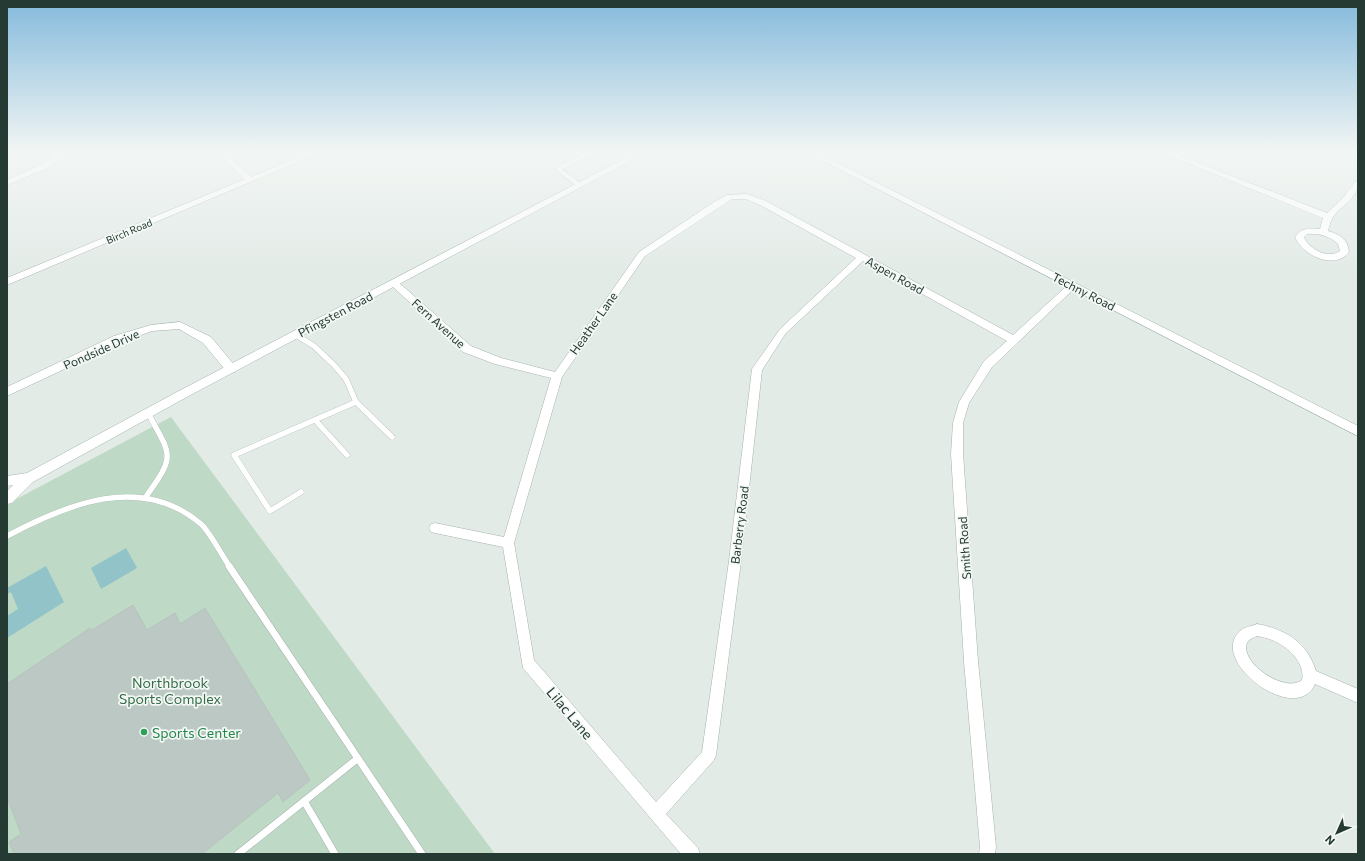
<svg xmlns="http://www.w3.org/2000/svg" width="1365" height="861" viewBox="0 0 1365 861" font-family="Commissioner,sans-serif">
<style>
.green{fill:#bed9c5}
.water{fill:#92c3c9}
.building{fill:#bcc8c3;stroke:#b6c4bd}
.lines{fill:none;stroke-linecap:round;stroke-linejoin:round}
.service-far2-casing{stroke:#a6b2ad;stroke-width:5.5}
.service-far1-casing{stroke:#a6b2ad;stroke-width:6}
.service-casing{stroke:#a6b2ad;stroke-width:8}
.minor-casing{stroke:#a6b2ad;stroke-width:1}
.secondary-casing{stroke:#a3b5ae;stroke-width:1}
.service-far2{stroke:#fff;stroke-width:4.5}
.service-far1{stroke:#fff;stroke-width:5.5}
.service{stroke:#fff;stroke-width:7}
.minor{fill:#fff;fill-rule:evenodd}
.secondary{fill:#fff;fill-rule:evenodd}
.leisure-dot{fill:#2e9e5b;stroke:#f3f8f5;stroke-width:1.5}
.labels{text-anchor:middle;dominant-baseline:central;stroke-width:3.5;stroke-linejoin:round;paint-order:stroke}
.far-street-label{font-size:10px;fill:#253a33;stroke:#f3f8f5}
.street-label{font-size:12px;fill:#253a33;stroke:#f3f8f5}
.near-park-label{font-size:14px;fill:#346c47;stroke:#f3f8f5}
.near-street-label{font-size:14px;fill:#253a33;stroke:#f3f8f5}
.near-leisure-label{font-size:14px;fill:#27864d;stroke:#f3f8f5;text-anchor:start}
</style>
<rect width="100%" height="100%" fill="#e3ebe7"/>
<!-- green -->
<polygon class="green" points="171,417 495,854 7,854 7,504"/>
<!-- water -->
<g class="water">
<polygon points="126,548 137,568 101,589 91,568"/>
<polygon points="46,566 64,602 7,638 7,616 18,609 11,592 7,594 7,588"/>
</g>
<!-- building -->
<polygon class="building" points="133,605 147,630 175,613 180,624 205,608 310,780 283,802 278,793 202,854 14,854 9,842 21,834 7,797 7,684 90,628 92,630"/>
<g class="lines">
<!-- service-far2 casing -->
<g class="service-far2-casing">
<polyline id="service-far2" points="579,185 558,169 591,152"/>
</g>
<!-- service-far1 casing -->
<g class="service-far1-casing">
<g id="service-far1">
<polyline points="296,335 314,346 334,365 346,379 356,402 392,437"/>
<polyline points="315,420 347,455"/>
<polyline points="301,492 270,511 234,455 356,402"/>
<path d="M145,498C176,455 172,457 148,413"/>
<path d="M7,536C67,504 141,473 201,524C210,532 222,556 230,567"/>
</g>
</g>
<!-- service casing -->
<g class="service-casing">
<g id="service">
<polyline points="229,566 422,854"/>
<polyline points="304,801 335,854"/>
<polyline points="238,854 357,759"/>
</g>
</g>
<!-- minor casing -->
<g class="minor-casing">
<g id="minor">
<polygon points="59,152 67,152 48,168 7,185 7,180 42,164"/>
<polygon points="216,152 224,152 251,177 311,152 321,152 7,285 7,278 245,179"/>
<path d="M1160,152H1170L1327,213L1342,199L1355,182H1358C1358,201 1339,205 1332,219C1330,223 1329,227 1328,231C1339,234 1348,239 1349,252C1335,271 1302,255 1295,237C1301,228 1309,228 1320,229L1323,218ZM1307,234C1318,233 1330,236 1338,244L1340,251C1329,259 1309,250 1304,237Z"/>
<path d="M747,194L766,201L1013,335L1070,283L1073,282L1078,285L992,367L969,403L963,423V454L978,661L996,847L995,854H979L980,847L964,661L951,454L953,423L959,402L984,361L1007,341L863,261L786,333L762,370L741,561L716,755L714,760L666,814L698,848L700,854H681L523,668L503,547L435,533L431,532L429,528L431,524L435,523L504,537L551,378L495,364L463,352L391,285L389,283L391,281H397L471,346L501,358L555,372L639,252L714,202L727,195ZM732,199H746L760,205L856,258L780,329L752,369L729,561L702,752L656,802L534,660L514,543L562,377L645,256Z"/>
<polygon points="180,322 211,337 235,366 236,369 235,372 227,372 203,343 179,329 152,331 122,342 7,396 7,387 114,336 151,325"/>
<path d="M1257,624C1285,629 1307,642 1316,671L1358,689V703L1315,684C1297,727 1207,661 1240,631C1244,627 1252,626 1257,624ZM1257,636C1262,637 1268,638 1272,640C1287,646 1306,663 1302,680C1285,694 1239,662 1247,643C1249,639 1253,638 1257,636Z"/>
</g>
</g>
<!-- secondary casing -->
<g class="secondary-casing">
<g id="secondary">
<polygon points="637,152 647,152 185,398 33,482 12,503 7,504 7,491 13,485 7,486 7,476 27,473 177,392"/>
<polygon points="806,152 816,152 1358,426 1358,436"/>
</g>
</g>
<!-- service-far2 -->
<use href="#service-far2" class="service-far2"/>
<!-- service-far1 -->
<use href="#service-far1" class="service-far1"/>
<!-- service -->
<use href="#service" class="service"/>
<!-- minor -->
<use href="#minor" class="minor"/>
<!-- secondary -->
<use href="#secondary" class="secondary"/>
</g>
<!-- sky -->
<linearGradient id="sky" x2="0" y2="1"><stop stop-color="#85badc"/><stop offset="0.56" stop-color="#f2f6f4"/><stop offset="1" stop-color="#f2f6f4" stop-opacity="0"/></linearGradient>
<rect width="1365" height="272" fill="url(#sky)"/>
<!-- markers -->
<circle class="leisure-dot" cx="144" cy="732" r="4"/>
<g class="labels">
<!-- far-street labels -->
<g class="far-street-label">
<text transform="translate(129 231) rotate(-23)">Birch Road</text>
</g>
<!-- street labels -->
<g class="street-label">
<text transform="translate(895 275) rotate(29)">Aspen Road</text>
<text transform="translate(1084 291) rotate(27)">Techny Road</text>
<text transform="translate(335 314) rotate(-28)">Pfingsten Road</text>
<text transform="translate(439 323) rotate(42)">Fern Avenue</text>
<text transform="translate(593 323) rotate(-55)">Heather Lane</text>
<text transform="translate(101 349) rotate(-24)">Pondside Drive</text>
<text transform="translate(739 525) rotate(-83)">Barberry Road</text>
<text transform="translate(964 548) rotate(-94)">Smith Road</text>
</g>
<!-- near-park labels -->
<g class="near-park-label">
<text x="170" y="682">Northbrook<tspan x="170" dy="16">Sports Complex</tspan></text>
</g>
<!-- near-street labels -->
<g class="near-street-label">
<text transform="translate(570 713) rotate(50)">Lilac Lane</text>
</g>
<!-- near-leisure labels -->
<g class="near-leisure-label">
<text x="152" y="732">Sports Center</text>
</g>
</g>
<!-- border -->
<rect width="1365" height="861" fill="none" stroke="#253a33" stroke-width="16"/>
<!-- north arrow -->
<g transform="translate(1337 833) rotate(225)" stroke="#f3f8f5" stroke-width="3" paint-order="stroke">
<path d="M0-3L7 15L0 10L-7 15Z" fill="#253a33"/>
<text y="-6" font-size="11" font-weight="bold" text-anchor="middle" fill="#253a33">N</text>
</g>
</svg>
